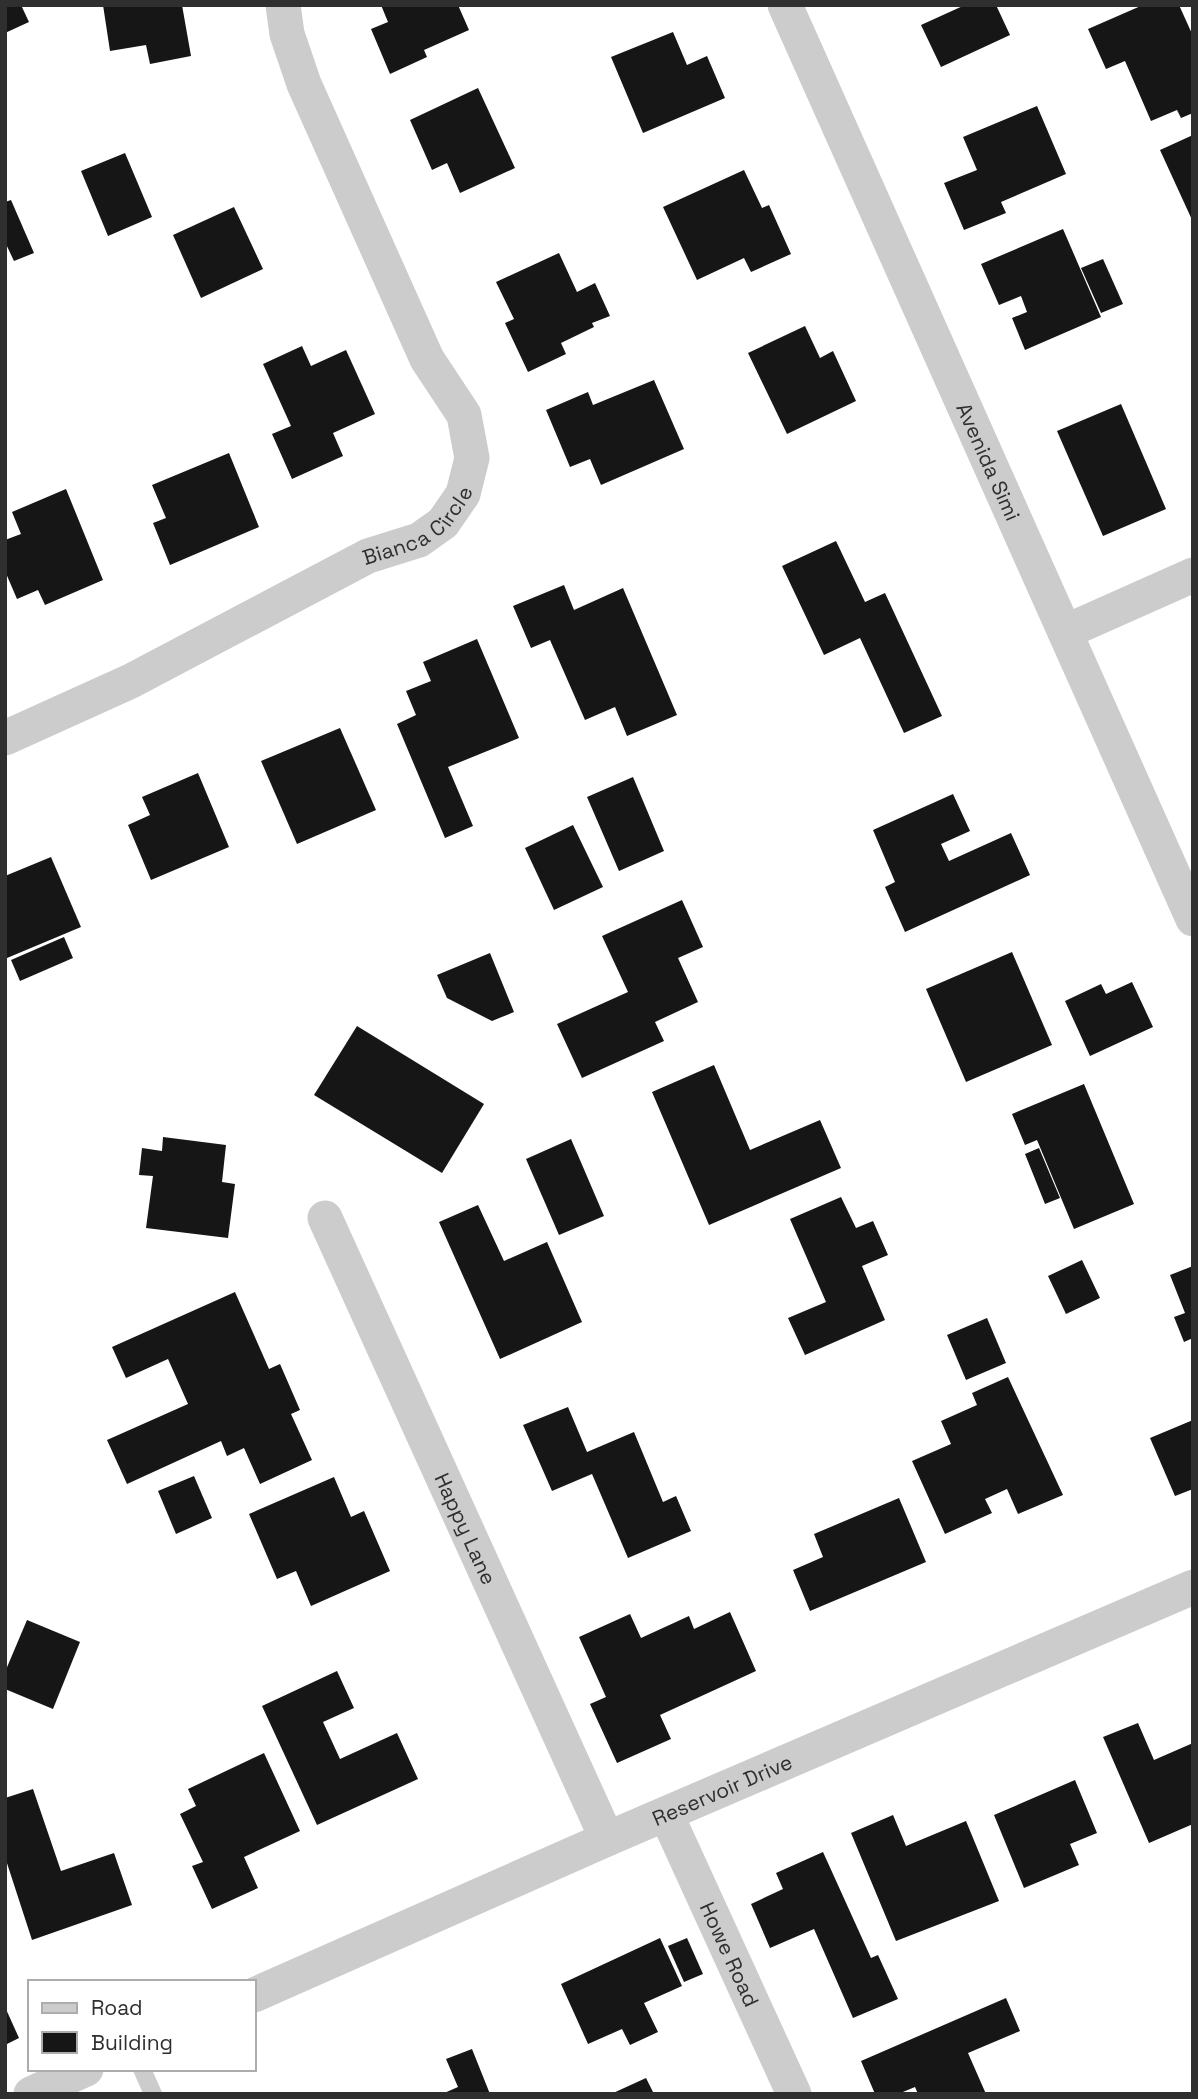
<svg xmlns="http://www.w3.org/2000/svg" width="1198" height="2099" viewBox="0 0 1198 2099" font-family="'Space Grotesk',sans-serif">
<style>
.building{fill:#161616}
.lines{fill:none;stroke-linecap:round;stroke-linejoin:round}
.lane{stroke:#ccc;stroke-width:18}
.street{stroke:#ccc;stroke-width:35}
.labels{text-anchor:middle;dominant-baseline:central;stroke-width:7;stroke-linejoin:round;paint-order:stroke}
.street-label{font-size:21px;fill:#2f2f2f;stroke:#fff}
</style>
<rect width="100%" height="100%" fill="#fff"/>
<!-- building -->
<g class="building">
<polygon points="5,5 21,5 29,22 5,33"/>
<polygon points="103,5 182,5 191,56 150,64 146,45 110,51"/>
<polygon points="381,5 458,5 469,30 424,50 427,57 390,74 371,29 388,22"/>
<polygon points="965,5 996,5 1010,35 941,67 921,25"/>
<polygon points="1143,5 1179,5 1193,36 1193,113 1181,118 1177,110 1151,121 1125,61 1106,69 1088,29"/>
<polygon points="673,32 687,65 707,56 725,98 643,133 611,57"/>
<polygon points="478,88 515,168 460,193 447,163 432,170 410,120"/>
<polygon points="1037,106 1066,174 1001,202 1006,213 964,230 944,183 977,170 963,137"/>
<polygon points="1193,135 1193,222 1160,150"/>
<polygon points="125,153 152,217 108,236 81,171"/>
<polygon points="744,170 762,208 769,205 791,254 751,272 744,258 697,280 663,207"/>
<polygon points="11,200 34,253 14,261 5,242 5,202"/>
<polygon points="234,207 263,269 201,298 173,235"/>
<polygon points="1063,229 1101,317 1025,350 1012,318 1027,312 1021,296 999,305 981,264"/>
<polygon points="559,253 577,292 595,283 610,316 592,323 594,327 561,343 566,354 528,372 505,323 514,319 496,282"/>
<polygon points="1103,259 1123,304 1101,313 1081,268"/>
<polygon points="805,326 820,358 833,351 856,401 787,434 748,353"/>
<polygon points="302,346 311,366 346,350 375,414 333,433 343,456 292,479 272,434 291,426 263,364"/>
<polygon points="654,380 684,449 601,485 590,459 570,467 546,410 588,392 593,405"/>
<polygon points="1121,404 1166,509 1103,536 1057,431"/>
<polygon points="229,453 259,527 170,565 153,523 166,518 152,485"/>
<polygon points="66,489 103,580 45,605 38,590 17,599 5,571 5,540 21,534 12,512"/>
<polygon points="836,541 865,602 885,593 942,716 904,733 860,638 824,655 782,566"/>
<polygon points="564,585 574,610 623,588 677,715 627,736 615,707 585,720 550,640 531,648 513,606"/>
<polygon points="477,639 519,738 448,767 473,826 445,838 397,724 416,715 406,691 431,681 423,662"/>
<polygon points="340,728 376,810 297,844 261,761"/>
<polygon points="198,773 229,847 151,880 128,825 150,815 142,797"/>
<polygon points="633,777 664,851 619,871 587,797"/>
<polygon points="953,794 970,831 941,844 949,861 1011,833 1030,875 905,932 885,887 895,882 873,830"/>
<polygon points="573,825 603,887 554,910 525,848"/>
<polygon points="51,857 81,927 7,958 5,954 5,876"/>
<polygon points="682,900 703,947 678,958 698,1002 655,1022 664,1041 582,1078 557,1024 628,992 602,936"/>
<polygon points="64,937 73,958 20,981 11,960"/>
<polygon points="1012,952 1052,1045 966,1082 926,989"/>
<polygon points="490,953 514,1012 492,1021 447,998 437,975"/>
<polygon points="1132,982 1153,1027 1090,1056 1065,1001 1101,984 1106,994"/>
<polygon points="357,1026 484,1104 442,1173 314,1095"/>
<polygon points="714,1065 750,1150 820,1120 841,1168 709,1225 652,1092"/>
<polygon points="1084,1084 1134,1204 1074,1229 1037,1140 1025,1145 1012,1114"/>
<polygon points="163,1137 226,1145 222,1182 235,1184 228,1238 146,1228 153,1176 139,1175 142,1148 162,1151"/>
<polygon points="571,1139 604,1216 559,1235 526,1159"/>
<polygon points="1039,1148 1060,1198 1045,1204 1025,1154"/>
<polygon points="841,1197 856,1228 873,1221 888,1255 862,1266 885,1320 805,1355 788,1318 826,1302 790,1219"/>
<polygon points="478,1205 504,1261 547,1242 582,1322 500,1359 439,1222"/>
<polygon points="1082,1260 1100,1298 1066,1314 1048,1276"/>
<polygon points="1193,1266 1193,1338 1184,1342 1174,1317 1185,1313 1170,1275"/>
<polygon points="235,1292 269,1369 280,1364 300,1410 291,1414 312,1460 260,1484 244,1448 227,1456 221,1441 127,1484 107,1440 188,1404 168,1359 126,1378 112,1347"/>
<polygon points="987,1318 1006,1363 966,1380 947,1335"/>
<polygon points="1008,1377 1063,1495 1018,1514 1007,1489 985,1499 992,1513 945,1534 912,1461 951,1444 941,1421 977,1405 972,1393"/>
<polygon points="568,1407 587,1452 634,1432 663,1502 676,1496 691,1531 628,1558 592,1474 552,1491 523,1425"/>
<polygon points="1193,1420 1193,1489 1175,1496 1150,1438"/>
<polygon points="194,1476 212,1518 176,1534 158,1491"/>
<polygon points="334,1477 351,1517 364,1511 390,1571 311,1606 296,1571 277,1579 249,1514"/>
<polygon points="899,1498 926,1562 810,1611 793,1570 823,1557 814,1534"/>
<polygon points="730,1612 756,1671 660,1715 671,1739 617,1763 590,1704 606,1697 579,1637 630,1614 641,1638 689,1616 694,1629"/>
<polygon points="27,1620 80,1642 53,1709 5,1689 5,1672"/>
<polygon points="337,1671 354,1708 323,1722 340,1759 397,1733 418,1779 317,1825 262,1706"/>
<polygon points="1138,1723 1154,1760 1193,1743 1193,1824 1149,1843 1103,1737"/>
<polygon points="264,1753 300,1831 244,1857 258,1888 212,1909 192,1866 203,1862 180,1814 196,1806 188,1789"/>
<polygon points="1075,1780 1097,1833 1070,1844 1079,1865 1024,1888 994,1815"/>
<polygon points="33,1789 61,1871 114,1853 132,1905 32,1940 5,1857 5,1798"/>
<polygon points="893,1815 906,1846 966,1821 999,1901 896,1941 851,1833"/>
<polygon points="823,1852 871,1958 878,1955 898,1999 853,2018 814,1929 770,1948 751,1904 783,1889 776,1873"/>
<polygon points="660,1938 682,1986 644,2003 658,2032 630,2045 622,2029 588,2044 561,1984"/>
<polygon points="687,1938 703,1974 684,1982 668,1946"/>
<polygon points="1006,1998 1020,2031 968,2053 986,2094 918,2094 915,2087 898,2094 875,2094 861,2061"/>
<polygon points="5,2007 19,2038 5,2045"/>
<polygon points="472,2049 490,2094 442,2094 458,2087 446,2059"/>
<polygon points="646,2078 654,2094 611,2094"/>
</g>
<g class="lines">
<!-- lane -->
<polyline class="lane" points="142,2069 153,2094"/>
<!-- street -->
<g class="street">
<path id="s1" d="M785,5L1193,919"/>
<polyline points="1065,632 1193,575"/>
<path id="s2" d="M5,738L131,681L368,556L419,540L443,523L463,494L472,458L464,415L427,359L304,84L287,34L283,5"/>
<path id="s3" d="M325,1218L607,1839"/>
<path id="s4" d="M666,1814L794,2094"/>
<path id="s5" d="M254,1995L607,1839L1193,1587"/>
<polyline points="31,2094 86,2069"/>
</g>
</g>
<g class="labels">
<!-- street labels -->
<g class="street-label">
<text stroke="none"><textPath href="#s1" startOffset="500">Avenida Simi</textPath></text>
<text stroke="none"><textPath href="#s2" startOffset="466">Bianca Circle</textPath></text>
<text stroke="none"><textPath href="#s3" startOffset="341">Happy Lane</textPath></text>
<text stroke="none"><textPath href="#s5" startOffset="511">Reservoir Drive</textPath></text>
<text stroke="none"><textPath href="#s4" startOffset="154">Howe Road</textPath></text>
</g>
</g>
<!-- border -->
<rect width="1198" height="2099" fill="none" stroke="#2f2f2f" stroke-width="14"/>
<!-- legend -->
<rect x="28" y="1980" width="228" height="91" fill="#ffffff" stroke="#acacac" stroke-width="2"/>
<rect x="42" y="2003" width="35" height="10" fill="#cccccc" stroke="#acacac" stroke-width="2"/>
<text x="91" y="2015" font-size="21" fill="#2f2f2f">Road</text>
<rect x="42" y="2032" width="35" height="21" fill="#161616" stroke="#acacac" stroke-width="2"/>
<text x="91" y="2050" font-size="21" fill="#2f2f2f">Building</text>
</svg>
